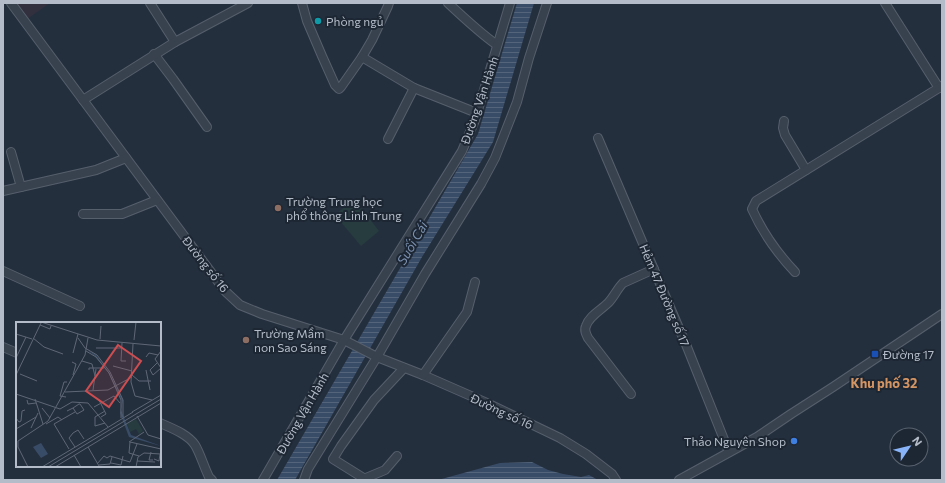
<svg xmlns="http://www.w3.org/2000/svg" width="945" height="483" viewBox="0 0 945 483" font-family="Commissioner,sans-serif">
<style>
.medical{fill:#32303f}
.garden{fill:#263c3f}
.water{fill:url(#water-rules)}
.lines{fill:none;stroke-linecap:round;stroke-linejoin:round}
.minor-casing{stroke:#565f6c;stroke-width:10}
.minor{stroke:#38414e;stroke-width:8}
.culture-dot{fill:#0f9aa8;stroke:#1d2633;stroke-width:1.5}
.education-dot{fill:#8d6e63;stroke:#1d2633;stroke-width:1.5}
.transit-dot{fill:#1a4fb4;stroke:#1d2633;stroke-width:1.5}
.shop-dot{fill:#3f7fe0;stroke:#1d2633;stroke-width:1.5}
.labels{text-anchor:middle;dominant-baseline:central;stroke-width:4;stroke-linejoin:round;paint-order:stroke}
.poi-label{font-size:12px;fill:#b4bcc9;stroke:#1d2633;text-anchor:start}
.street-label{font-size:12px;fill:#b4bcc9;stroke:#1d2633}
.water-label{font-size:13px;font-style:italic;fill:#7c92b1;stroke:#1d2633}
.neighbourhood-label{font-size:13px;font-weight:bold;fill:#d59563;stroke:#1d2633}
.inset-road{fill:none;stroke:#5e6776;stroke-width:1}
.view{fill:#ce4d50;fill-opacity:0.15;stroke:#ce4d50;stroke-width:2}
.inset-edge{fill:none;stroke:#b4bcc9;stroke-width:2}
</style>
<defs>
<pattern id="water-rules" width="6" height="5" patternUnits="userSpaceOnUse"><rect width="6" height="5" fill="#394c67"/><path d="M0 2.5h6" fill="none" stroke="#53647b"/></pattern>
</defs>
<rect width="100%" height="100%" fill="#242f3e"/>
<!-- medical -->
<polygon class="medical" points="15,3 50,3 27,19"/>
<!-- garden -->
<polygon class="garden" points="354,199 379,231 361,246 335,215"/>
<!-- water -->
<g class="water">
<polygon points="517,3 534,3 493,142 422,257 295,480 277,480 478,134"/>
<polygon points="532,462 548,470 563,474 581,477 589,475 598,480 438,480 500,463"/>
</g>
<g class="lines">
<!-- minor casing -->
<g class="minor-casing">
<g id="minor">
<polyline points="11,3 225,291 240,305 262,314 344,340 377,357 423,375 487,403 560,438 586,454 612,474 616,480"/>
<polyline points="150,3 175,42"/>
<polyline points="302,3 307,21 322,56 335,85 339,89 341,87 362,57 372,40 388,6 389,3"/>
<path d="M448,3C464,18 480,33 497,45"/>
<polyline points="885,3 939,88"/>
<polyline points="154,54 173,79 207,127"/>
<polyline points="362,57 414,88 477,113"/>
<polyline points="83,100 175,42 248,3"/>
<polyline points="784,121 783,128 785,135 806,170"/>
<polyline points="598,138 687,347 729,452"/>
<polyline points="388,139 414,88"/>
<polyline points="11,152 21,187"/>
<polyline points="3,191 96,170 126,158"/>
<polyline points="83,214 122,214 157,200"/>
<polyline points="3,271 80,306"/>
<path d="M795,272C778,254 762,231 752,209L756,201L942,86"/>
<polyline points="3,347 17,353"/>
<polyline points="423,375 467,312 475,282"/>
<path d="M631,394L588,338C586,334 584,330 586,326C589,316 601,310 608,303C614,297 617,289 623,283L654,269"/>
<path d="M160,423C171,428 188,434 195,445C200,453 204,467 209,477L212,480"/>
<polyline points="365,479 333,459 341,446 374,400 404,368"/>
<polyline points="263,480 344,340 462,151 475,120 510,3"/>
<polyline points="304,480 308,469 377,357 425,274 481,184 495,158 517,102 529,58 547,3"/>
<polyline points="361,480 385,470 397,456"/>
<polyline points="679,480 757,437 791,414 833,387 942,314"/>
</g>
</g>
<!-- minor -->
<use href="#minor" class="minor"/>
</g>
<!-- markers -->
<circle class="culture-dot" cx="318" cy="21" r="4"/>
<g class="education-dot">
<circle cx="278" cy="208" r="4"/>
<circle cx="246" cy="340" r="4"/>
</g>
<rect class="transit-dot" x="871" y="350" width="8" height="8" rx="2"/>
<circle class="shop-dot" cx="794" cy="441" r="4"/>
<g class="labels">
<!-- poi labels -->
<g class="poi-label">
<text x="326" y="21">Phòng ngủ</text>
<text x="286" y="201">Trường Trung học<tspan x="286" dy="14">phổ thông Linh Trung</tspan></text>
<text x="254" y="333">Trường Mầm<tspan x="254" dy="14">non Sao Sáng</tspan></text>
<text x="883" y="354">Đường 17</text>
<text x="786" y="441" text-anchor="end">Thảo Nguyên Shop</text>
</g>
<!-- street labels -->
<g class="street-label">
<text transform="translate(479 100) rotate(-71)">Đường Vận Hành</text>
<text transform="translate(206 264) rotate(52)">Đường số 16</text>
<text transform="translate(665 295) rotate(67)">Hẻm 47 Đường số 17</text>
<text transform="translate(502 411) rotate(25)">Đường số 16</text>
<text transform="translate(302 413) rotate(-60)">Đường Vận Hành</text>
</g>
<!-- water labels -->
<g class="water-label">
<text transform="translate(412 243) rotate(-60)">Suối Cái</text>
</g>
<!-- neighbourhood labels -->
<g class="neighbourhood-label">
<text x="884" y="383">Khu phố 32</text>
</g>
</g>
<!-- overview -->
<g transform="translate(16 322)">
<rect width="145" height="145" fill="#242f3e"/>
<path d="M120,97L127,109L123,112L120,107L114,110L111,102Z" fill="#263c3f"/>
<path d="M71,28L80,33L93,50L107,78L105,88L115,113L145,124L113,115L104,91L106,79L92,50L79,34ZM25,121L32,132L25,136L17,125Z" fill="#394c67"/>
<path class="inset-road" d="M25,0L81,18L145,24M24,3L34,7L35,4M0,12L16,17M17,16L28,25L47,32M62,16L69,26L81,33L94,50L107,78V95M84,17L85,4M118,18L120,0M106,21L105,39H110M117,22L115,60L119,74L136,78M80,26H106M70,29L80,35L93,51L105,78V96M57,31L62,12M130,35L133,31L142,33M0,36L10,15M66,39L76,42L79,54M56,40L60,42L57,53M141,41L134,48L137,53L145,46M97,44L116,49M145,46L139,37L145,29M73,48V46H88M130,48L134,68M4,52L21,59M0,53L25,1M116,53L123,59H135M77,68L80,47M49,70L92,68L116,55M0,72L44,87L56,80L72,81L92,105M50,75L44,74L48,60H51M19,77L27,102M11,78L12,82L20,81M83,78L90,92L85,95M78,85L98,74L104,81M26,86L34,96M51,89L57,86L63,82H64L68,88L61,92L57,86M89,89L79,95V104L89,101M116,90L145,73M121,94L132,113L145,117M0,96L3,100L5,99L6,89L9,88M30,102L42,95L46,98M15,106L22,91M91,106L117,90M0,107L20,95M113,120L128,110M59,125L53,116L57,111L62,108L68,117M72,125L83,144M53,127L38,102L59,90M135,130L133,138H137M58,133L65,145M123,134L113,131L114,120L145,127M138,137L143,139L144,132M121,139L139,140M95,141L105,143L107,134M81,142L88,134L91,136L94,134L114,140L121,122M83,143L94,142L96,135M12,145L2,125V119L32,99L69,33L72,16M26,145L91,106M32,145L145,77M39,145L145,81M120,145L122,135L128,131L145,132"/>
<path class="view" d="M102,23L125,39L93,85L70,69Z"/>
<rect width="145" height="145" class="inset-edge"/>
</g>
<!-- border -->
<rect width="945" height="483" fill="none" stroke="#b4bcc9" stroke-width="8"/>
<!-- north arrow -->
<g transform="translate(909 447) rotate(55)"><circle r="19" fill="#1d2633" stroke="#59626f"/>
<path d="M0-3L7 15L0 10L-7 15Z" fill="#8ab4f8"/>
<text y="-6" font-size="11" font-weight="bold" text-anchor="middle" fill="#b4bcc9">N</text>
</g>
</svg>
